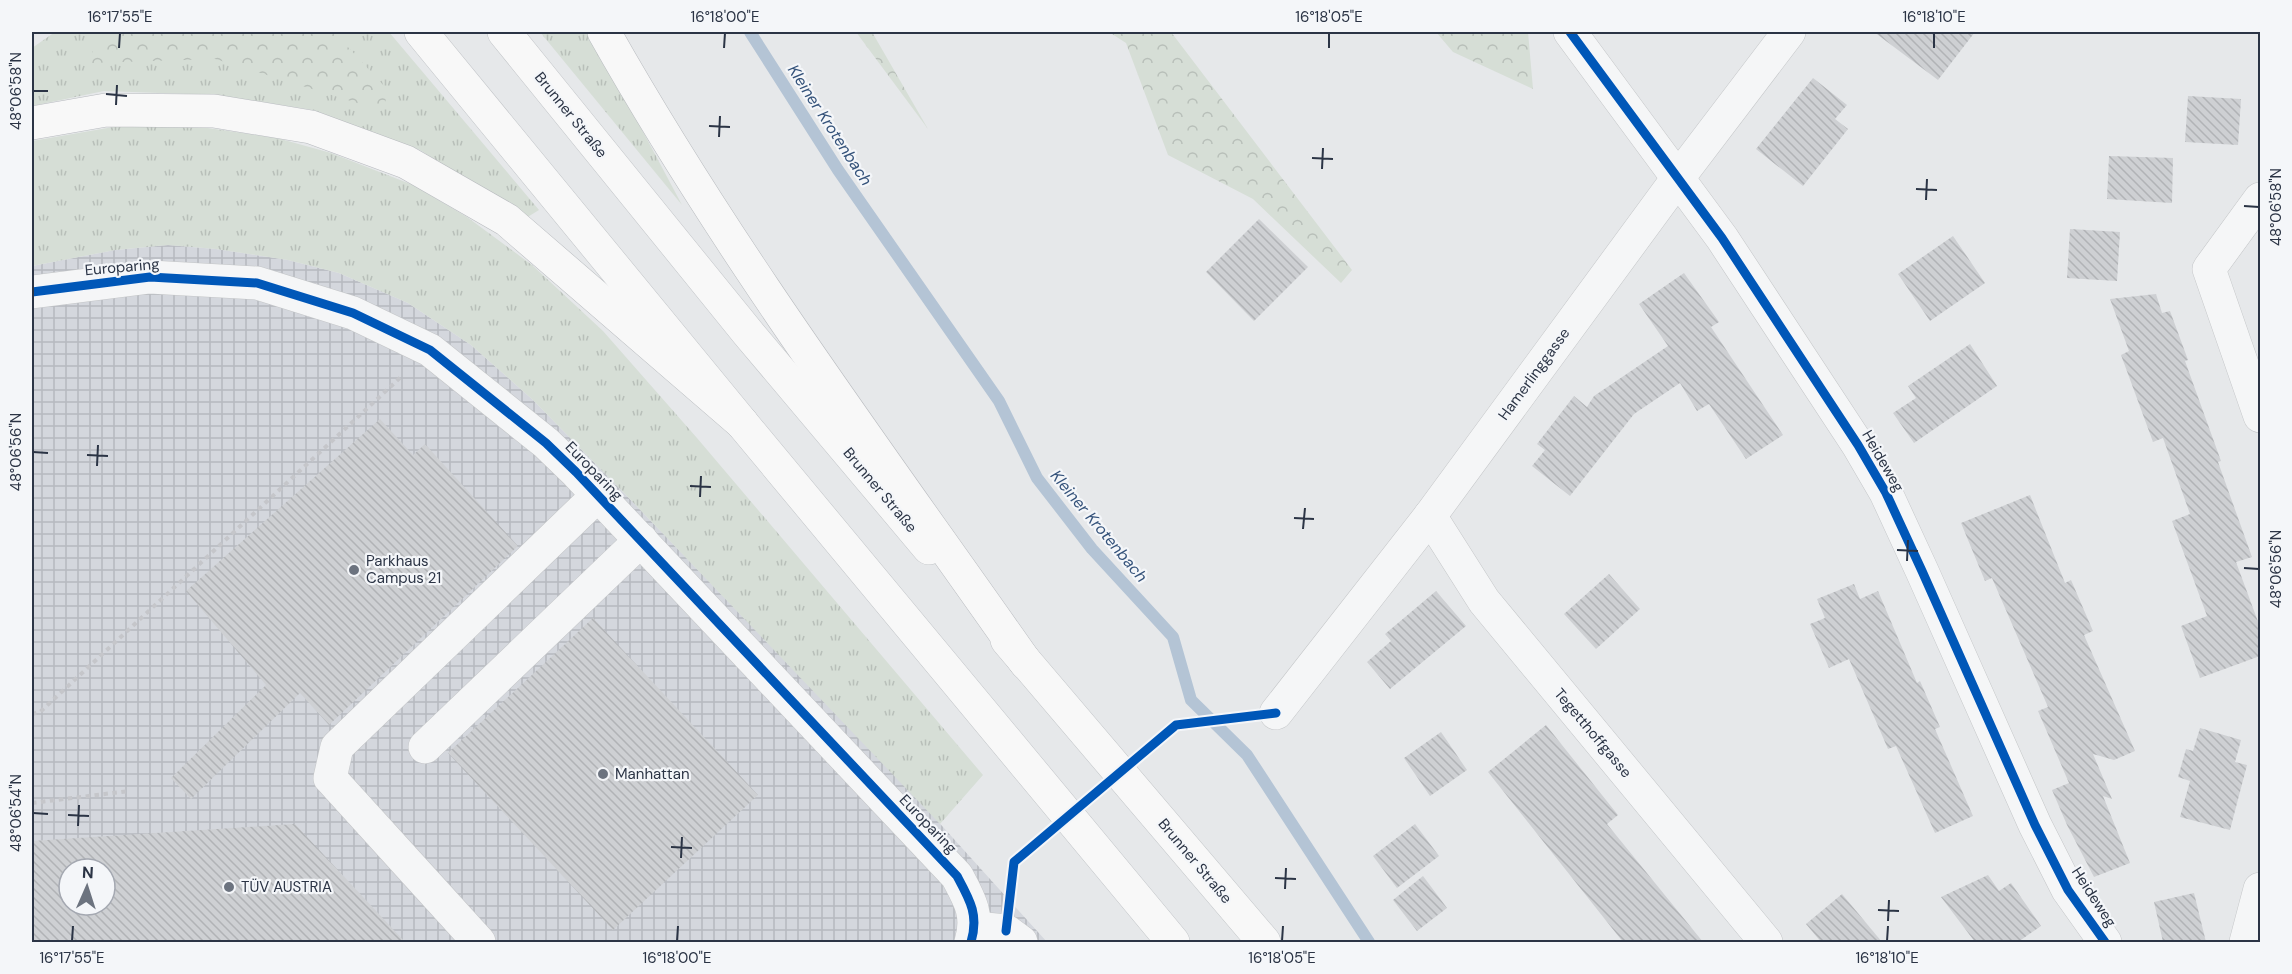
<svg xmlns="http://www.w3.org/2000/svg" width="2292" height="974" viewBox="0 0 2292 974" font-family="'DM Sans',sans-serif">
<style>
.industrial{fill:url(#industrial-grid);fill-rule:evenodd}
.grass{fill:url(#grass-tufts)}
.forest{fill:url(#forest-crowns)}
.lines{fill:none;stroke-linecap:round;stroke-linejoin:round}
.stream{stroke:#b4c4d5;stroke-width:12}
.building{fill:url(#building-back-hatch);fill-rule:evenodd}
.minor-casing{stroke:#c4c6c8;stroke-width:34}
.major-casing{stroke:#c2c5c8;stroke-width:34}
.highway-casing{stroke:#b8bbbf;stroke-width:34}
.path{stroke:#c5c6ca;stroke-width:4;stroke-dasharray:4.5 4.5;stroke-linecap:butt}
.minor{stroke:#f5f6f7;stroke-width:33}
.major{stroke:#f8f8f8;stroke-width:33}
.highway{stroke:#f8f8f8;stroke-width:33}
.cycleway-casing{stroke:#f4f6f9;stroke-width:13}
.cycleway{stroke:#0057b8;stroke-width:9}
.ticks{fill:none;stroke:#2b3445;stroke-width:2}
.poi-dot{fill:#6c737f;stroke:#f4f6f9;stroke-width:2}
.labels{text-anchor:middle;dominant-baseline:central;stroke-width:4.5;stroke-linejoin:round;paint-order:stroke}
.street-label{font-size:15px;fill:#2b3445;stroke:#f4f6f9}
.poi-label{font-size:15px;fill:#2b3445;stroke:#f4f6f9;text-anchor:start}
.water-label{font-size:16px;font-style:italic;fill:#34527a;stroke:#f4f6f9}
.neatline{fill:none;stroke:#2b3445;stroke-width:2}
.ticks-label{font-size:15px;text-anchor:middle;fill:#2b3445}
</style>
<defs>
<pattern id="industrial-grid" width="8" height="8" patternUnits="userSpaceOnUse" patternTransform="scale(1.5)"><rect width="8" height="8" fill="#d4d7dd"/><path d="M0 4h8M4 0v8" fill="none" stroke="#b6b9bf"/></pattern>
<pattern id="grass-tufts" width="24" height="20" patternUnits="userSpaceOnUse" patternTransform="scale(1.5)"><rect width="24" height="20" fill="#d6ded6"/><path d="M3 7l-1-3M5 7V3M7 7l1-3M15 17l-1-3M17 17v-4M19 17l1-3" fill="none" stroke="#b8bfb9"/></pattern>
<pattern id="forest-crowns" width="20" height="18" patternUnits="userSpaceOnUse" patternTransform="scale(1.5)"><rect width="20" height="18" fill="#d6ded6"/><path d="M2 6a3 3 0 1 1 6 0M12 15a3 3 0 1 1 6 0" fill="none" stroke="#b8bfb9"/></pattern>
<pattern id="building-back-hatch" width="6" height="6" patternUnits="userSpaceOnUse" patternTransform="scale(1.5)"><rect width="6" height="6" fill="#ced0d3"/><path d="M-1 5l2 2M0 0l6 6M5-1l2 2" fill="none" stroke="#b1b3b6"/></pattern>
</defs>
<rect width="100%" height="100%" fill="#e6e8ea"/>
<!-- industrial -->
<path class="industrial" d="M168,245L216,249L288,260L339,273L408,303L471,345L533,400L627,496L915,796L1047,942H32V266L115,250ZM69,869H105V905H69Z"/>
<!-- grass -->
<g class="grass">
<polygon points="55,32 389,32 539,210 526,218 420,150 313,110 217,95 104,91 32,106 32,48"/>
<polygon points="540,32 590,32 682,205"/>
<polygon points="119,126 201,127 277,138 331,153 413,185 467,217 532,265 603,331 697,438 983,775 940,824 627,496 533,400 471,345 408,303 339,273 288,260 216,249 168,245 115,250 32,266 32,141"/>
</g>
<!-- forest -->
<g class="forest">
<polygon points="109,32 334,32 385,87 386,106 367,106 215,59 92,63 93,42"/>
<polygon points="856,32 872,32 928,129"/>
<polygon points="1109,32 1171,32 1352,270 1341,283 1253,199 1168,155 1126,43"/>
<polygon points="1436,32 1528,32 1533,89 1453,52"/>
</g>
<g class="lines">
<!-- stream -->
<polyline class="stream" points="750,32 838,170 999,401 1037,478 1092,549 1173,637 1191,700 1247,755 1369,942"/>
</g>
<!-- building -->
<g class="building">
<polygon points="1874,32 1975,32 1938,80"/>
<polygon points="1813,78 1847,105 1835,119 1848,129 1803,186 1756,149"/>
<polygon points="2188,96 2241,99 2238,145 2185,142"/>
<polygon points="2109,156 2173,158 2172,203 2107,199"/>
<polygon points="1259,219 1308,267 1254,321 1206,272"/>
<polygon points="2070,229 2120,232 2117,281 2067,278"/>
<polygon points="1953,236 1985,283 1930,321 1898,274"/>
<polygon points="1684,273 1719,322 1711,327 1783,435 1746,459 1709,404 1697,411 1680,383 1634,414 1570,496 1532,466 1545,450 1537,444 1574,396 1587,407 1594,396 1668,346 1639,304"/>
<polygon points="2156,294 2162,313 2170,311 2188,360 2185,361 2221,461 2218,462 2252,557 2236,562 2260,627 2260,656 2200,678 2181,626 2207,616 2172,521 2190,514 2163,438 2153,442 2121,355 2129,351 2110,299"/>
<polygon points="1970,344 1997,386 1914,443 1893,413 1916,398 1908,386"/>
<polygon points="380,419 413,455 425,444 518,546 329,725 300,693 191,799 171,778 266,685 186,591"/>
<polygon points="2030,495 2065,583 2071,580 2093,631 2084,635 2135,751 2114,760 2093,754 2112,799 2103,796 2130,863 2094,877 2067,825 2052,790 2069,783 2038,711 2048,707 1992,578 1985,581 1961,523"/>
<polygon points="1609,574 1640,609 1596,649 1564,614"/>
<polygon points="1854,584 1860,599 1878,591 1917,683 1920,681 1940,727 1935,729 1973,816 1935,833 1896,746 1888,749 1849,659 1829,668 1810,624 1825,618 1817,599"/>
<polygon points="1436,591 1466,626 1390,689 1367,662 1391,641 1385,634"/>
<polygon points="593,618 758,795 613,930 448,753"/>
<polygon points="1546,725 1618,815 1607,824 1703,942 1623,942 1488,772"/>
<polygon points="2200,728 2241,740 2235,762 2247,765 2230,830 2180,817 2190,781 2178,777 2186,749 2193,751"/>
<polygon points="1441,732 1467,770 1430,796 1404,758"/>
<path d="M295,824L405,942H273L271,940L237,942H32V841ZM69,869H105V905H69Z"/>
<polygon points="1415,824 1439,856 1397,888 1373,856"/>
<polygon points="1988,875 1999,891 2011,883 2041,926 2018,942 1975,942 1941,897"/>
<polygon points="1423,876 1447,908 1417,931 1393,900"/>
<polygon points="2194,893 2206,942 2163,942 2154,902"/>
<polygon points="1842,894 1882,942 1821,942 1806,924"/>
</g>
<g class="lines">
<!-- minor casing -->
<g class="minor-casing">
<g id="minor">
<polyline points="1570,32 1722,238 1858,445 1886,493 1922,571 2035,825 2068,890 2105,942"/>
<polyline points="2260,199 2209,269 2260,416"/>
<path d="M32,292L150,277L257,283L353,313L430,350L546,443L576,472L957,876C970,900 979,915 971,942"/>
<polyline points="1430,516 1484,601 1766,942"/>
<polyline points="1276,713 1430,516 1678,178 1789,32"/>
<polyline points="425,747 641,540"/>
<polyline points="975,928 1006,931 1021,942"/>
<polyline points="479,942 330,778 337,747 597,496"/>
<polyline points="2246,942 2260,889"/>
</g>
</g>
<!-- major casing -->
<g class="major-casing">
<g id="major">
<polyline points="421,32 742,423 1173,942"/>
<polyline points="504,32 748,333 929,548"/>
<polyline points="1007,640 1264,942"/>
</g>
</g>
<!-- highway casing -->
<g class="highway-casing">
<g id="highway">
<path d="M604,32C728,252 881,456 1026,663"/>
<polyline points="32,123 106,110 214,111 311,127 406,162 507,220 742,423"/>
</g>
</g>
<!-- path -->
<g class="path">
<polyline points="32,714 40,712 402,376"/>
<polyline points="32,803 129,791"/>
</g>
<!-- minor -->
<use href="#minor" class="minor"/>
<!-- major -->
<use href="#major" class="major"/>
<!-- highway -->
<use href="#highway" class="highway"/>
<!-- cycleway casing -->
<g class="cycleway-casing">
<g id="cycleway">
<polyline points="1570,32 1722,238 1858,445 1886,493 1922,571 2035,825 2068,890 2105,942"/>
<path d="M32,292L150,277L257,283L353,313L430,350L546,443L576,472L957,876C970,900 979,915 971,942"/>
<polyline points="1006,931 1014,862 1176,725 1276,713"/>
</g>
</g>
<!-- cycleway -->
<use href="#cycleway" class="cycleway"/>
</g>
<!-- ticks -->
<path class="ticks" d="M119,48L120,33M724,48L725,33M1329,48V33M1934,48V33M33,91H48M106,94L127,96M116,105L117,85M709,126L730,127M719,137L720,116M1312,158L1333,159M1322,169L1323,148M1916,189L1937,190M1926,200L1927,179M2244,206L2259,207M33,452L48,453M87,455L108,456M97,466L98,445M690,486L711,487M700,497L701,476M1294,518L1314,519M1303,529L1305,508M1897,550L1918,551M1907,561L1908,540M2244,568L2259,569M33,813L48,814M68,815L89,816M78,826L79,805M671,847L692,848M681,858L682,837M1275,878L1296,879M1285,889L1286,868M1878,910L1899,911M1888,921L1889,900M72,941L73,926M677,941L678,926M1282,941L1283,926M1887,941L1888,926"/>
<!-- markers -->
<g class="poi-dot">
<circle cx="354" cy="570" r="6"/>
<circle cx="603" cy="774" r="6"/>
<circle cx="229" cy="887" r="6"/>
</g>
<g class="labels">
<!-- street labels -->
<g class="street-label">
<text transform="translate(571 115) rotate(51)">Brunner Straße</text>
<text transform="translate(122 267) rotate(-5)">Europaring</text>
<text transform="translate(1534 374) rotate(-54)">Hamerlinggasse</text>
<text transform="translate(1883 461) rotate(60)">Heideweg</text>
<text transform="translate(594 471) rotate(46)">Europaring</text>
<text transform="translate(880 490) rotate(50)">Brunner Straße</text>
<text transform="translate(1593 733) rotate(50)">Tegetthoffgasse</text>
<text transform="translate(928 824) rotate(46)">Europaring</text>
<text transform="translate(1195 861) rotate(50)">Brunner Straße</text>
<text transform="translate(2094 897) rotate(57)">Heideweg</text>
</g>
<!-- poi labels -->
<g class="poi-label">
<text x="366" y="561">Parkhaus<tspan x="366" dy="17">Campus 21</tspan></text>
<text x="615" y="774">Manhattan</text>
<text x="241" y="887">TÜV AUSTRIA</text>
</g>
<!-- water labels -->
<g class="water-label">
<text transform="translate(830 125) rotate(57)">Kleiner Krotenbach</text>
<text transform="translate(1099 526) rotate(50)">Kleiner Krotenbach</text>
</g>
</g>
<!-- border -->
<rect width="2292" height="974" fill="none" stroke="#f4f6f9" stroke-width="66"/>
<!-- north arrow -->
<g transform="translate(87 887) rotate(3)"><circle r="28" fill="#f4f6f9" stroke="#a4a8b1" stroke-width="1.5"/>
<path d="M0-4.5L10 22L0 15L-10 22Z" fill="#6c737f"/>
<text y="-9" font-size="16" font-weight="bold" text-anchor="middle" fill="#2b3445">N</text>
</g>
<rect x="33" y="33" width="2226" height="908" class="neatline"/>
<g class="ticks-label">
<text x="120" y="22">16°17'55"E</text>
<text x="725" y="22">16°18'00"E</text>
<text x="1329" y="22">16°18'05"E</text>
<text x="1934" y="22">16°18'10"E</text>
<text transform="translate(16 91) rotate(-90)" y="5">48°06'58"N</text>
<text transform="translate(2276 207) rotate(-90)" y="5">48°06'58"N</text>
<text transform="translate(16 452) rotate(-90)" y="5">48°06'56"N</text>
<text transform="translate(2276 569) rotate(-90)" y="5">48°06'56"N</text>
<text transform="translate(16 813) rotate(-90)" y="5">48°06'54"N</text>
<text x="72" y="963">16°17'55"E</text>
<text x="677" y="963">16°18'00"E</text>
<text x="1282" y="963">16°18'05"E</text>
<text x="1887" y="963">16°18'10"E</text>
</g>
</svg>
